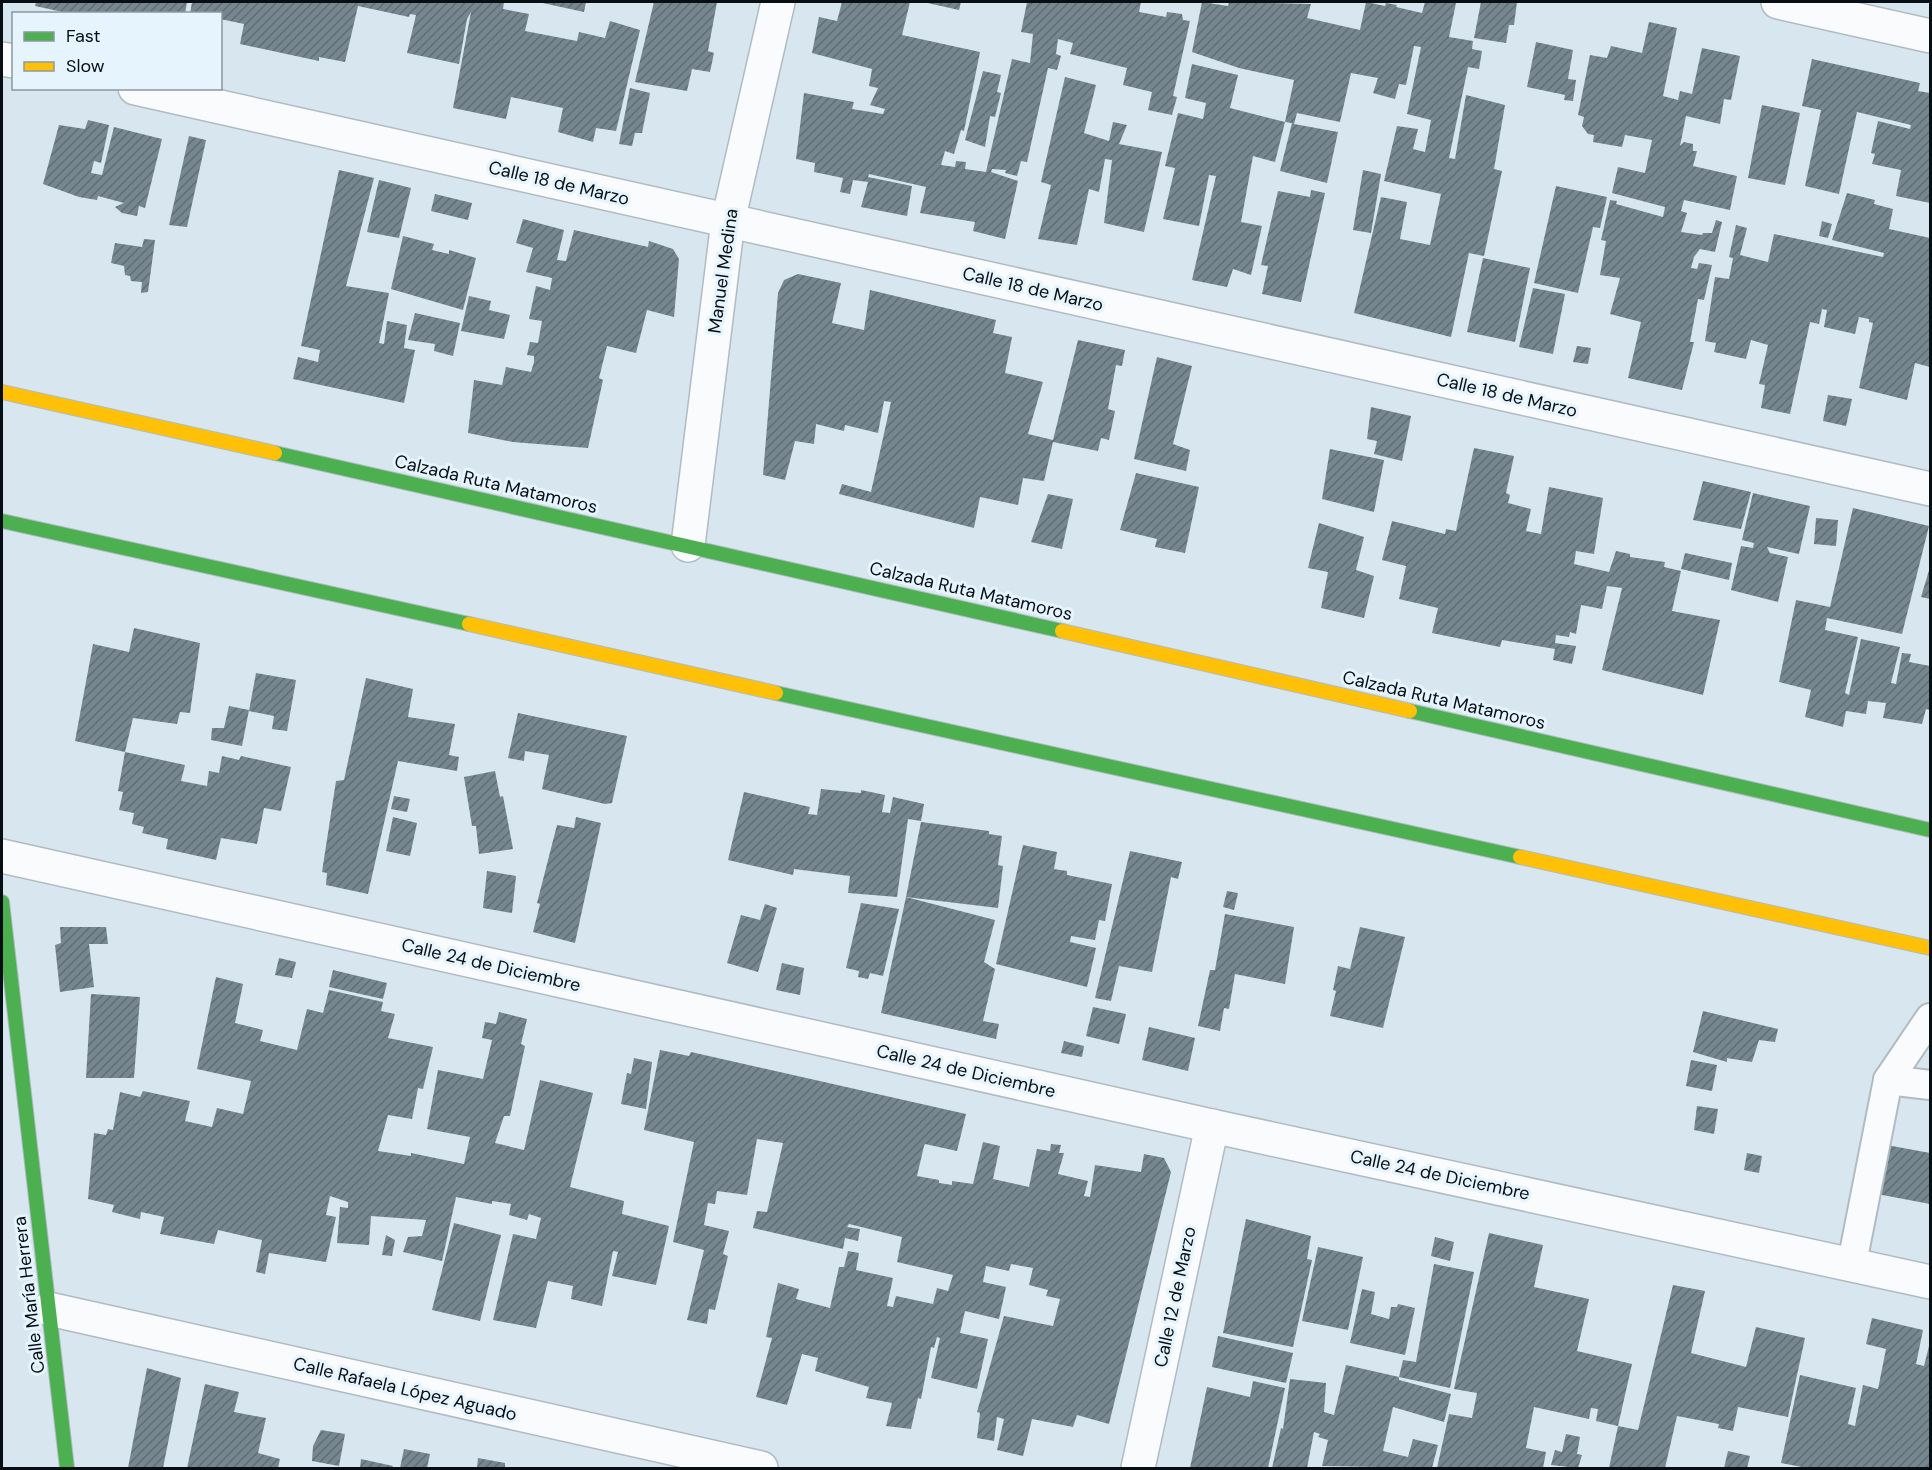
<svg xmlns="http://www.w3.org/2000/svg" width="1932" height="1470" viewBox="0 0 1932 1470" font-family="'DM Sans',sans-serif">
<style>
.building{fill:url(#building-hatch)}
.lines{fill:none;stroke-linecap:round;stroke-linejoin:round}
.lane-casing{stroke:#b0bbc2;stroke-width:32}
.street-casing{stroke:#b0bbc2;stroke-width:36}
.fast-casing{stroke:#b0bbc2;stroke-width:16}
.slow-casing{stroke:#b0bbc2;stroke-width:16}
.lane{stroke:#f9fbfd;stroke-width:28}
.street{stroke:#f9fbfd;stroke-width:33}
.fast{stroke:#4caf50;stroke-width:14}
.slow{stroke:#ffc107;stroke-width:14}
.labels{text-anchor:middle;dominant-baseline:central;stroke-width:6;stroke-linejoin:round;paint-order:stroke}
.street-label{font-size:18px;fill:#070f14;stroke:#e5f4fd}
</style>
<defs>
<pattern id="building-hatch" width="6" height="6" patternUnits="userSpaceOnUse" patternTransform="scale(1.5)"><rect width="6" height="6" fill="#778790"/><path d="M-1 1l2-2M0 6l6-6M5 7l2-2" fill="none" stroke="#606d74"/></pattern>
</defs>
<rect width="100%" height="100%" fill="#d8e6ef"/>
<!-- building -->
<g class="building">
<polygon points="36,2 187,2 185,14 72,14 35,6"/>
<polygon points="192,2 504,2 503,9 529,14 525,31 577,41 579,32 605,38 610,21 640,30 616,131 596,128 593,142 558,132 563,108 511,97 506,119 453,108 471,12 467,19 459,64 407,53 416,15 410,14 409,17 358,6 345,62 319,57 319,61 240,44 244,24 220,19 220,14 190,14"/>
<polygon points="538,2 586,2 584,12"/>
<polygon points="654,2 717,2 708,51 714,53 710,72 692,69 687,91 635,82"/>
<polygon points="842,2 910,2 902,35 980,52 964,131 961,130 954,154 945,151 941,165 955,167 956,161 966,162 965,169 986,172 1012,59 1030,63 1033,34 1021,32 1027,2 1141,2 1139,12 1166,17 1167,12 1182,14 1183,20 1190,21 1173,96 1177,97 1172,115 1148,110 1152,92 1123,85 1127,68 1070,54 1073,43 1058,39 1056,54 1061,56 1057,70 1048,68 1027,162 1021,161 1017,176 1005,173 1006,170 992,169 991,172 1018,181 1005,239 973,231 975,222 920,213 926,187 869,174 868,177 912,186 907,216 861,207 868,182 853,180 850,194 840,192 843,178 814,172 815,163 796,159 804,93 854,102 852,109 883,114 885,109 870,105 878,88 869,86 872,69 812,53 819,17 837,21"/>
<polygon points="923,2 961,2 959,10"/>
<polygon points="1202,2 1228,6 1229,2 1311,4 1307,18 1360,30 1366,2 1385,6 1386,3 1397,5 1396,7 1422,13 1425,2 1456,3 1449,37 1473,41 1472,49 1482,51 1479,69 1468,67 1449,158 1455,159 1466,95 1505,105 1494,169 1502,171 1484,256 1469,253 1451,337 1354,313 1381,197 1407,202 1400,239 1430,245 1441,194 1384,181 1397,126 1418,129 1413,149 1425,152 1431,120 1407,114 1421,47 1414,46 1406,85 1399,84 1395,99 1373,93 1378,78 1351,73 1340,122 1297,113 1294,124 1338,132 1327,183 1280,171 1292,123 1285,122 1294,80 1239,68 1192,52"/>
<polygon points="1481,2 1517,2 1514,25 1509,25 1506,43 1474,38"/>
<polygon points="1649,22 1677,28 1663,96 1678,100 1680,91 1692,94 1702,48 1740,56 1731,100 1724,99 1720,124 1686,116 1680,146 1684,142 1693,144 1693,151 1697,151 1693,166 1737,176 1730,210 1684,200 1681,211 1687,213 1681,232 1702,235 1703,233 1712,233 1716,220 1722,222 1715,252 1700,249 1694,257 1691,268 1697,269 1699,263 1712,265 1704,300 1698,299 1690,342 1694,342 1682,390 1628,378 1641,322 1610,314 1620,278 1600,275 1606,241 1601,240 1610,200 1617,201 1616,204 1663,217 1665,207 1612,193 1618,167 1645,173 1652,140 1625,135 1622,147 1593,142 1594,135 1588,134 1582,126 1584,117 1578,115 1590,55 1607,58 1611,46 1642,53"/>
<polygon points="1536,42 1573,50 1568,79 1576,80 1573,101 1564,100 1565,95 1527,87"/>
<polygon points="1812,59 1920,83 1918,91 1930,93 1930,203 1896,196 1901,170 1872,164 1875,154 1871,153 1878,121 1910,129 1911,125 1857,112 1839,194 1805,186 1821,110 1802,106"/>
<polygon points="1192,64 1238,75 1230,108 1285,122 1275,162 1253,156 1241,222 1262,226 1251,275 1233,269 1227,287 1192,280 1216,176 1209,175 1199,226 1163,219 1175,168 1165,166 1178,113 1203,119 1206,103 1185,98"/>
<polygon points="983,71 1001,75 997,92 1001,93 995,117 990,116 985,147 965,140"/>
<polygon points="1065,77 1096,85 1084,133 1109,141 1113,122 1127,125 1119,144 1162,152 1144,232 1104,223 1112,160 1105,159 1099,192 1089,189 1077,245 1038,239 1051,185 1041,182"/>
<polygon points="630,88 650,93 642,133 635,133 632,146 619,144"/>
<polygon points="1762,105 1800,113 1785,185 1748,178"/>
<polygon points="88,120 109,125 101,163 94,161 91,173 102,175 114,127 162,139 145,208 139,206 137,216 122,213 115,207 124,203 98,196 97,200 79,197 43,184 59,125 85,129"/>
<polygon points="189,136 206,140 187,227 169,225"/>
<polygon points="339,170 374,178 346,286 389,293 379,343 384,344 387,321 407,325 404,348 415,350 404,403 293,379 298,357 318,362 320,350 301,346"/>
<polygon points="1363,170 1381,174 1371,233 1353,230"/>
<polygon points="379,180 411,188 399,238 367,232"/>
<polygon points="1556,186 1607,197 1600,228 1593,227 1578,293 1534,283"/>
<polygon points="1311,190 1325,193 1301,302 1262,294 1268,266 1261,265 1278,191 1310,197"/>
<polygon points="1847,193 1875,200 1874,204 1893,209 1889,229 1930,238 1930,367 1915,363 1907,400 1859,388 1873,323 1869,322 1869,319 1859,317 1855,334 1824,327 1827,310 1822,309 1819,324 1810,322 1790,414 1761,408 1765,385 1759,384 1768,345 1751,340 1746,359 1714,352 1716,343 1705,341 1715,277 1729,279 1733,258 1729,257 1736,225 1747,228 1740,255 1768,262 1774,234 1883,257 1884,253 1832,240"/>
<polygon points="435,194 472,203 468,220 431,211"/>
<polygon points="523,219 564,230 557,260 566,261 574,230 648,247 649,241 673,249 679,259 674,317 647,310 636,353 607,346 599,378 603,380 588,448 513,442 468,433 474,380 502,385 506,367 531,372 534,362 534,356 527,355 530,342 538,343 542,321 529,319 536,286 550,290 552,278 526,272 533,248 516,243"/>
<polygon points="1822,221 1832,224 1828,238 1819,236"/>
<polygon points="403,236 434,244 432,250 449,254 449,250 476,258 463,310 391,289"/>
<polygon points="144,239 155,240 148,292 141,293 142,282 131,281 130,276 125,275 124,266 111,263 115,243 142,247"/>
<polygon points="1483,258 1530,268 1515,342 1467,332"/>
<polygon points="798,274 841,283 832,323 864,330 870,290 996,320 993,333 1012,337 1005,373 1043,382 1028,434 1053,440 1078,340 1125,350 1122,366 1116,365 1108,409 1115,411 1109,440 1101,438 1098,451 1053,442 1044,481 1023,478 1018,505 980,497 974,528 839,494 842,484 871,492 891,402 884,401 878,433 845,425 844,431 816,424 814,444 795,441 785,480 763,475 778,293 784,280"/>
<polygon points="1533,288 1565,294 1553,354 1519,347"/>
<polygon points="469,296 491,301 489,310 510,315 504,339 461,331"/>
<polygon points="415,313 460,323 453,356 434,351 435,344 408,340"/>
<polygon points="1577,346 1591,348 1588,364 1573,362"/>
<polygon points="1157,357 1192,366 1173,444 1190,450 1186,471 1134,459"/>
<polygon points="1828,395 1852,399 1846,426 1823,421"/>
<polygon points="1371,407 1411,416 1402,461 1374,454 1377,441 1367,439"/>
<polygon points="1474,448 1514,456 1506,493 1510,495 1508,503 1531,509 1526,531 1541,534 1549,487 1603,498 1594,554 1576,551 1574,564 1609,572 1616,551 1630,554 1630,557 1665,562 1664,567 1681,571 1672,611 1720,620 1703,695 1602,670 1622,588 1607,586 1602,609 1581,605 1576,634 1570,632 1569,637 1556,635 1555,643 1576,646 1572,664 1553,660 1555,649 1502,640 1500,647 1432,633 1438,608 1399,599 1406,566 1382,560 1392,521 1445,534 1446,529 1456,531"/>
<polygon points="1330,449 1384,460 1374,512 1322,499"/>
<polygon points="1136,473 1199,487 1185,553 1155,547 1157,539 1120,530"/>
<polygon points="1703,481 1751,492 1741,529 1693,520"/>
<polygon points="1753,493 1810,506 1799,554 1767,547 1770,553 1788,557 1778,602 1731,590 1741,546 1753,548 1754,543 1742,540"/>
<polygon points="1048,494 1073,499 1062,549 1031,542"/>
<polygon points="1853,508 1929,526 1902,634 1827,618 1825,630 1858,637 1845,693 1849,695 1861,639 1900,647 1891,683 1896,684 1902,653 1911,654 1909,662 1930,666 1930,710 1926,709 1922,724 1883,718 1886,703 1868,701 1866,714 1846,711 1843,727 1805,717 1811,690 1779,682 1796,600 1830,607"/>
<polygon points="1816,518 1838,520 1836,546 1814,544"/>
<polygon points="1319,523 1364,537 1356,570 1374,576 1364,618 1321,608 1328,572 1308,568"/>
<polygon points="1685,553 1732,563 1729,580 1681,569"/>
<polygon points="1930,567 1930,599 1921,597"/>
<polygon points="134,628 200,643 190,713 180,712 177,724 133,718 125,752 75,741 93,644 129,652"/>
<polygon points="256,673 296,680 287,731 272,729 274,716 249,711"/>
<polygon points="366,678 413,689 408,717 455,724 449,755 459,757 457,771 398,761 368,894 326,885 327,873 322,872 336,781 344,780"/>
<polygon points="229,706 249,710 242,746 211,740 212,728 224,728"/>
<polygon points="518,713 627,736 612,803 605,804 542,789 549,755 525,751 524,761 508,758"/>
<polygon points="125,752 185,765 181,781 207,786 209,771 219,773 222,756 239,760 241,756 291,767 281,811 264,808 257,844 221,838 216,860 166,849 168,839 142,833 144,827 132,824 134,813 119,810 123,792 118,791"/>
<polygon points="495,771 500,797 503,796 513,849 479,854 476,826 472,826 464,777"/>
<polygon points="821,789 861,793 861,790 885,795 882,812 890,813 893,797 924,804 921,821 908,819 897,897 848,893 850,876 794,869 793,875 728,860 744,792 810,807 808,814 817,815"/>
<polygon points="394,796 410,799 407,812 391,809"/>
<polygon points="393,817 417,823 410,856 386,851"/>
<polygon points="576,817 601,823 575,943 533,932 540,904 537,903 557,825 574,828"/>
<polygon points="921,822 989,831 989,834 1002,836 998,865 1003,866 998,908 906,897"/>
<polygon points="1023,845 1057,852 1054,869 1067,871 1067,875 1112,884 1105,921 1099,920 1095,940 1071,936 1070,942 1096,948 1087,987 996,964"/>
<polygon points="1130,851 1182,862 1178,879 1171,877 1152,972 1119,966 1111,1001 1095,998"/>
<polygon points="487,871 516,876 512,913 483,908"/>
<polygon points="1227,891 1238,893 1234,910 1223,907"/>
<polygon points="906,897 995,920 984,962 995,969 983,1021 999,1024 996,1039 881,1013"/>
<polygon points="861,903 899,909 883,976 870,973 868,979 858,977 859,971 846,968"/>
<polygon points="765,904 777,908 758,972 727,963 741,915 760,920"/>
<polygon points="1225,914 1294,927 1285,984 1235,974 1229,1009 1224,1008 1220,1031 1198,1026 1210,970 1215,970"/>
<polygon points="60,927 106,927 108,944 89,944 94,987 60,992 55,945 61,943"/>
<polygon points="1360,927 1405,937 1383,1028 1330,1016 1336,991 1333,990 1338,966 1350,969"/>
<polygon points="279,958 296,962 292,978 275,975"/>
<polygon points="782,963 804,968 800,995 776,990"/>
<polygon points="333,970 387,983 383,999 329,987"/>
<polygon points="216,977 243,984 235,1023 263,1030 260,1041 297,1050 307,1009 323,1013 329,990 383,1002 381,1011 395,1014 388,1038 433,1047 423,1089 418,1088 412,1119 388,1115 378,1151 411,1156 411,1153 464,1164 470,1137 427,1129 438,1070 483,1079 492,1040 482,1038 485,1022 496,1024 499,1012 527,1019 521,1044 525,1046 510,1116 504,1116 495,1143 524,1150 540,1080 593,1093 570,1187 624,1201 622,1214 669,1226 656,1285 612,1276 618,1252 613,1251 602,1306 571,1299 573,1286 548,1281 536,1328 493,1320 513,1234 536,1239 541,1218 529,1214 527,1220 509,1215 511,1204 492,1201 492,1204 456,1197 442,1261 403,1252 408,1237 422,1236 426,1220 371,1216 369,1245 337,1243 340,1207 348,1208 348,1202 330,1196 326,1215 336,1217 326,1262 269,1253 265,1274 256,1272 262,1240 218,1230 214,1244 160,1234 164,1217 141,1212 140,1219 112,1212 114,1205 88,1199 94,1133 106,1135 108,1129 113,1130 120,1092 140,1097 143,1091 190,1101 185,1121 212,1127 217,1108 243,1114 251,1081 197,1069"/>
<polygon points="91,994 140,997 134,1078 86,1078"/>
<polygon points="1093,1007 1126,1014 1119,1044 1086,1036"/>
<polygon points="1703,1011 1778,1029 1775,1042 1759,1040 1752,1062 1727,1058 1727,1062 1693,1052"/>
<polygon points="1149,1027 1195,1038 1188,1071 1142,1060"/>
<polygon points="1064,1041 1084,1046 1082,1057 1061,1053"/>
<polygon points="660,1050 689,1056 691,1052 966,1114 957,1151 925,1144 924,1146 917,1176 939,1180 939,1183 952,1185 952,1181 973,1184 983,1142 1000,1146 993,1179 1029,1187 1037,1149 1050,1151 1051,1144 1061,1145 1059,1153 1064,1153 1058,1174 1088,1181 1084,1196 1090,1197 1095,1165 1141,1172 1144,1154 1164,1158 1171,1172 1109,1424 1077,1415 1073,1427 1032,1419 1023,1456 997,1450 1004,1419 997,1417 994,1441 977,1438 980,1413 977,1412 1004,1316 1053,1326 1060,1299 1046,1296 1048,1290 1029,1285 1033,1268 1011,1264 1009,1271 986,1266 983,1282 1006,1287 999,1319 965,1311 960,1333 988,1339 977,1389 931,1378 940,1338 937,1337 934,1348 931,1347 921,1399 918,1398 911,1429 886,1426 892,1403 866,1398 869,1387 815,1371 818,1358 802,1354 787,1405 756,1397 772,1338 766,1337 778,1283 799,1289 796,1299 830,1308 839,1267 844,1267 848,1251 859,1253 856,1270 893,1278 887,1306 893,1307 896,1296 933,1304 937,1288 948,1291 953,1275 897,1262 902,1237 849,1224 847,1227 860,1229 858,1241 845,1238 843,1249 753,1228 757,1211 767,1212 783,1143 757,1139 747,1195 717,1191 715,1204 708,1203 704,1225 729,1231 723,1254 728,1256 715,1310 709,1309 707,1324 687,1320 704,1250 673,1242 694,1142 644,1130"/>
<polygon points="634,1058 652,1062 646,1109 621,1104 627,1073 631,1074"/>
<polygon points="1691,1060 1717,1065 1712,1091 1686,1086"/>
<polygon points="1697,1106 1718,1109 1714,1134 1694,1130"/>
<polygon points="1865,1141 1930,1153 1930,1204 1856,1190"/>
<polygon points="1747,1153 1762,1156 1759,1173 1744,1170"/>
<polygon points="1246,1219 1311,1236 1307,1259 1312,1260 1293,1347 1223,1333"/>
<polygon points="454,1223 501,1235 480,1321 432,1310"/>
<polygon points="1489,1233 1543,1245 1534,1287 1589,1299 1577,1351 1632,1364 1618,1426 1638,1430 1673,1285 1705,1291 1691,1353 1746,1367 1756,1327 1805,1338 1788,1417 1738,1407 1733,1431 1718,1428 1719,1424 1677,1416 1665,1468 1609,1468 1618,1426 1596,1421 1598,1409 1591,1408 1589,1419 1534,1407 1526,1448 1546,1452 1543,1468 1437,1468 1449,1414 1472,1418 1477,1393 1454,1389"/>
<polygon points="386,1235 395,1240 392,1256 382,1255"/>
<polygon points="1435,1237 1454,1242 1450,1261 1431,1256"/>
<polygon points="1318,1247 1363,1257 1348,1330 1302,1321"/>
<polygon points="1434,1264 1474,1272 1450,1388 1399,1377 1403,1360 1416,1362"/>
<polygon points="1362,1289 1375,1292 1371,1314 1389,1319 1391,1307 1397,1307 1398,1304 1415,1308 1405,1355 1350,1343"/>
<polygon points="1872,1318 1923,1330 1916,1364 1924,1366 1930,1342 1930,1468 1807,1468 1781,1463 1800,1375 1856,1388 1848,1424 1855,1426 1863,1385 1878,1389 1886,1349 1866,1344"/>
<polygon points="1218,1336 1293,1353 1286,1383 1212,1367"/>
<polygon points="1346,1365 1399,1377 1399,1380 1451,1394 1444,1422 1393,1407 1383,1451 1408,1457 1413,1439 1438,1445 1432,1468 1322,1466 1328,1440 1318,1437 1320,1434 1314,1432 1307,1468 1272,1468 1281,1428 1283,1429 1290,1379 1326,1383 1324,1412 1334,1415"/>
<polygon points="147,1368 181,1378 163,1468 128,1468"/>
<polygon points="1253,1381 1285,1388 1268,1468 1190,1468 1207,1387 1250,1397"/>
<polygon points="205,1384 239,1392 234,1412 266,1418 258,1453 280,1459 278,1468 187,1468"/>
<polygon points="321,1430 345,1434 339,1466 312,1461 313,1446"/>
<polygon points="1566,1434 1580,1437 1577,1454 1582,1455 1578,1468 1551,1465 1555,1450 1562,1452"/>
<polygon points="404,1449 430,1454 427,1468 400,1468"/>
<polygon points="1728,1451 1750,1456 1747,1468 1724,1468"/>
<polygon points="478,1458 505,1463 505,1468 477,1468"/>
<polygon points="361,1459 393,1466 392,1468 360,1468"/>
</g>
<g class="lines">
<!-- lane casing -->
<g class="lane-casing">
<g id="lane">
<polyline points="1888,1080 1930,1085"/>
<polyline points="1852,1263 1888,1080 1930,1018"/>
</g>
</g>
<!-- street casing -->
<g class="street-casing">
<g id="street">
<polyline points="1778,2 1930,36"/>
<polyline points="2,59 14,61"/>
<polyline points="135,88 1930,489"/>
<polyline points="688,545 728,221 778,2"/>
<polyline points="2,856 1212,1126 1930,1282"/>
<polyline points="49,1309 761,1468"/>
<polyline points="1138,1468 1212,1126"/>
</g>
</g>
<!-- fast casing -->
<g class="fast-casing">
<g id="fast">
<polyline points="275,453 1062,631"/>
<polyline points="2,521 469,624"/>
<polyline points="776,693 1520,857"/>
<polyline points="1410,711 1930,830"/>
<polyline points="2,902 67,1468"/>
</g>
</g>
<!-- slow casing -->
<g class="slow-casing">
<g id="slow">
<polyline points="2,392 275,453"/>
<polyline points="469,624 776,693"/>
<polyline points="1062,631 1410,711"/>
<polyline points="1520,857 1930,948"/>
</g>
</g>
<!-- lane -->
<use href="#lane" class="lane"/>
<!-- street -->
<use href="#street" class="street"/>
<!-- fast -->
<use href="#fast" class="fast"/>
<!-- slow -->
<use href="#slow" class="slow"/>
</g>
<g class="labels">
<!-- street labels -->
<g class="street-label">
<text transform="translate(559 183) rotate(13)">Calle 18 de Marzo</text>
<text transform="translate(723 271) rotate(-82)">Manuel Medina</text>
<text transform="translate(1033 289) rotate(13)">Calle 18 de Marzo</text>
<text transform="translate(1507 395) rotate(13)">Calle 18 de Marzo</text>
<text transform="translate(496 484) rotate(13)">Calzada Ruta Matamoros</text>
<text transform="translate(971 591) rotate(13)">Calzada Ruta Matamoros</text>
<text transform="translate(1444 700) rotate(13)">Calzada Ruta Matamoros</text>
<text transform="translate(491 965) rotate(13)">Calle 24 de Diciembre</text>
<text transform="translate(966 1071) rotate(13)">Calle 24 de Diciembre</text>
<text transform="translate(1440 1175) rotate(12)">Calle 24 de Diciembre</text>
<text transform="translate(29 1295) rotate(-97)">Calle María Herrera</text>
<text transform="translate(1175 1297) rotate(-78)">Calle 12 de Marzo</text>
<text transform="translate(405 1389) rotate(13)">Calle Rafaela López Aguado</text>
</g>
</g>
<!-- border -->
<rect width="1932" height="1470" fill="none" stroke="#070f14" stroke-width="6"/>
<!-- legend -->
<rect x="12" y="12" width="210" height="78" fill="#e5f4fd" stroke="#8c98a0" stroke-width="1.5"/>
<rect x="24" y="32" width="30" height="9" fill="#4caf50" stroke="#8c98a0" stroke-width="1.5"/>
<text x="66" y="42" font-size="18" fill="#070f14">Fast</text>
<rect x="24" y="62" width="30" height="9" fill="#ffc107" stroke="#8c98a0" stroke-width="1.5"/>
<text x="66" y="72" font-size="18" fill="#070f14">Slow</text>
</svg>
